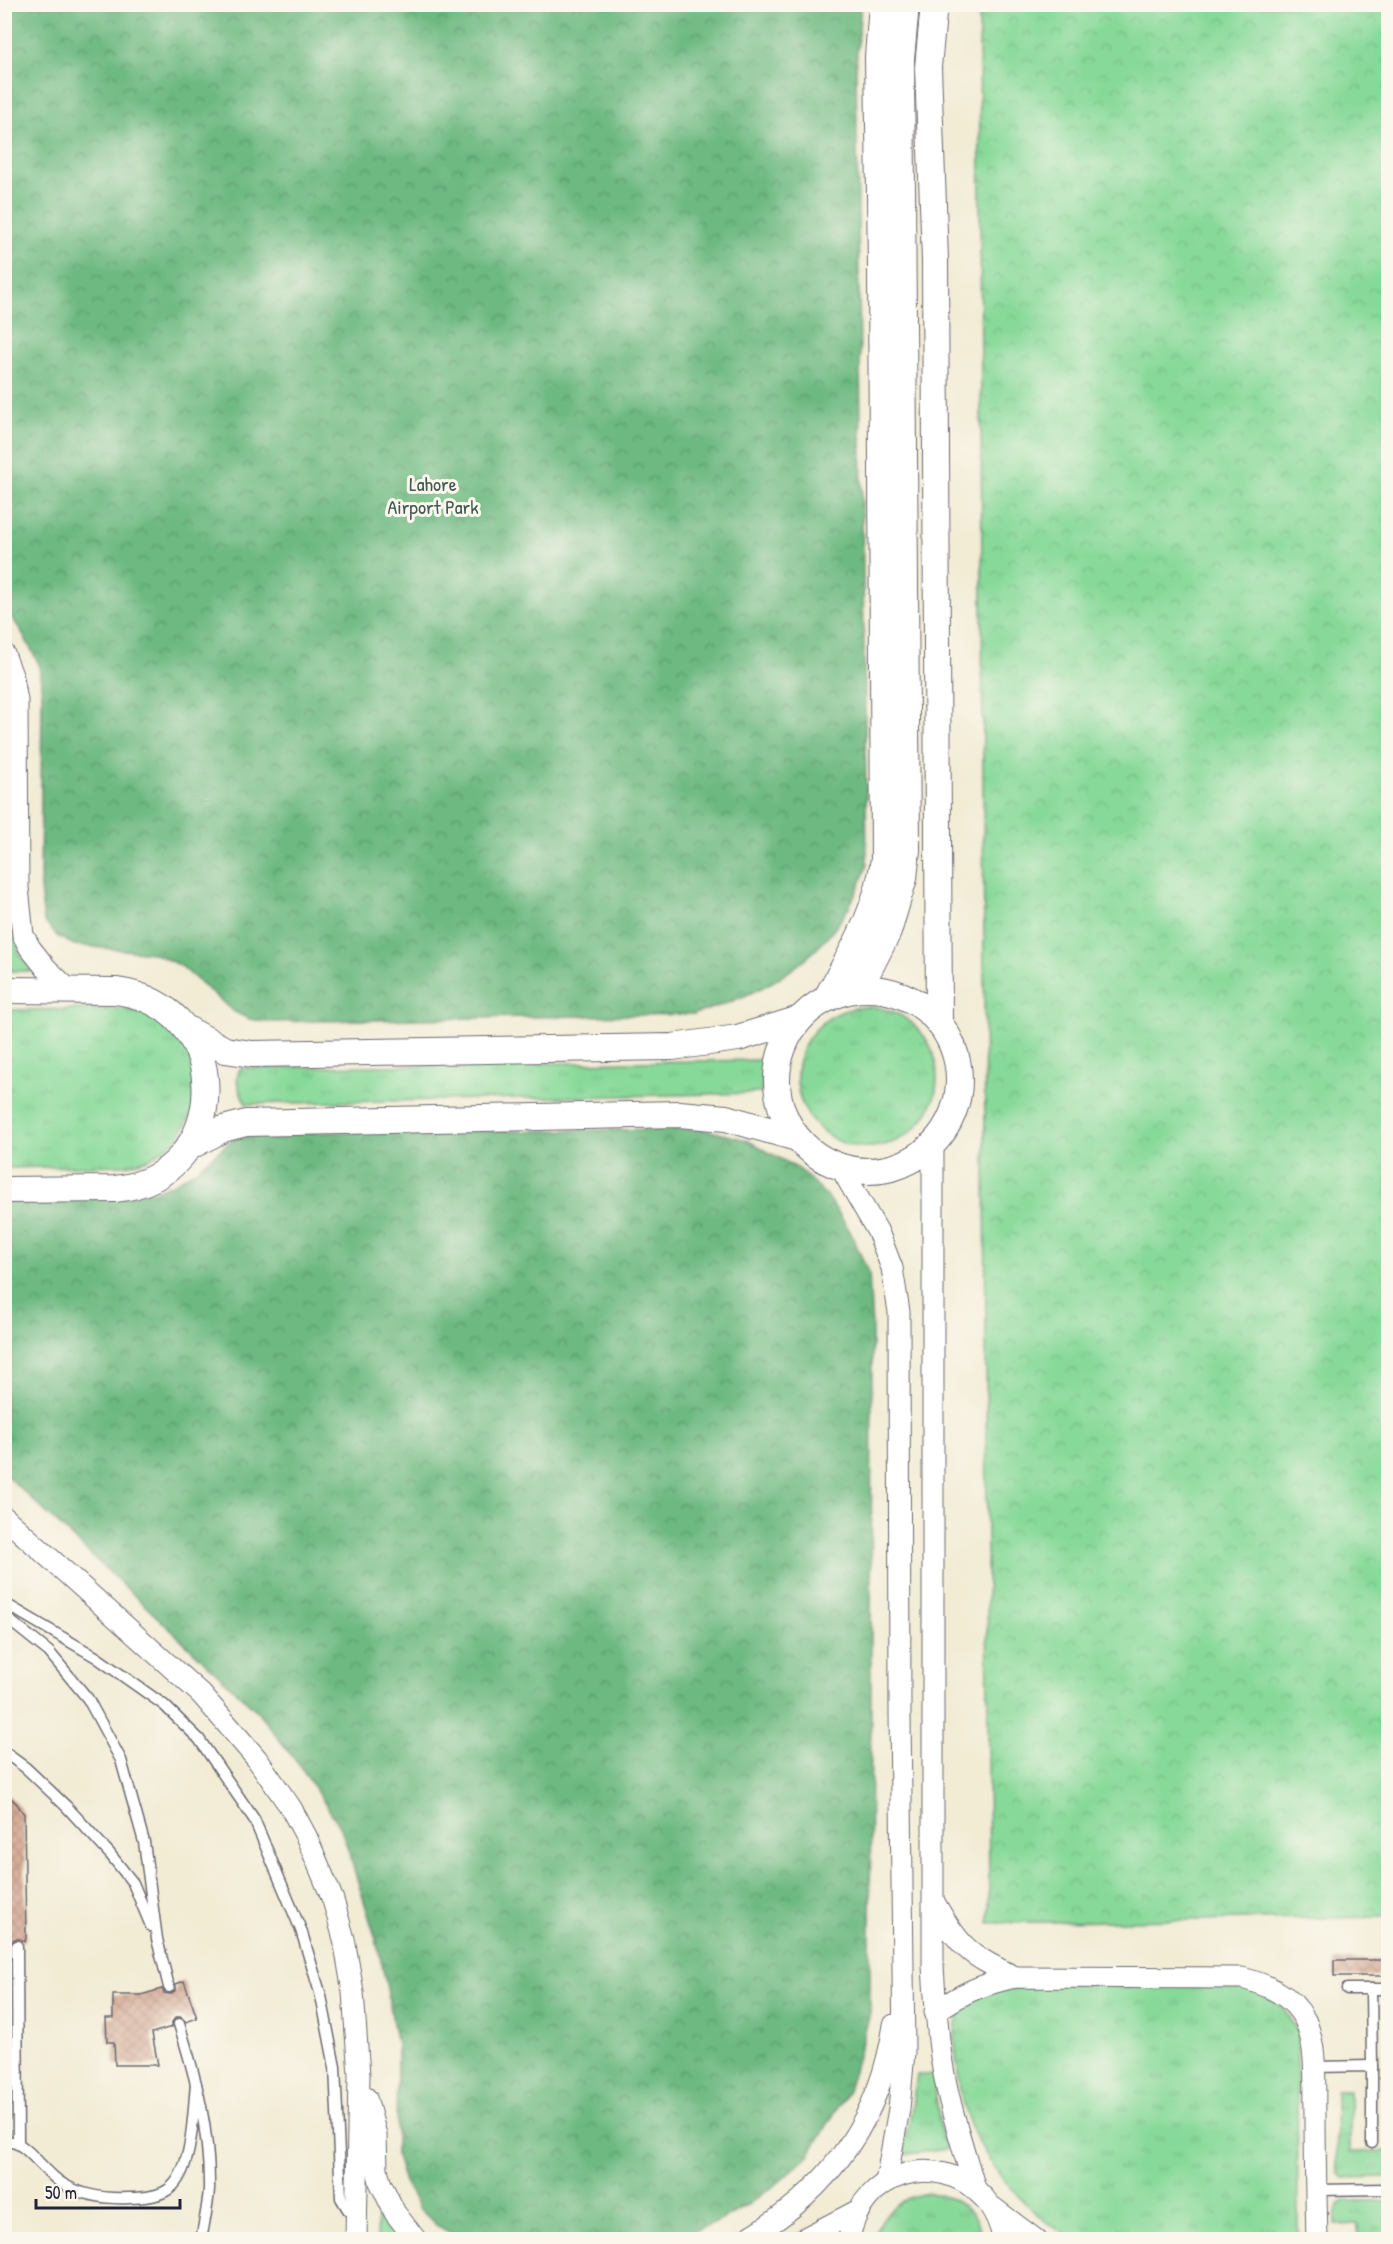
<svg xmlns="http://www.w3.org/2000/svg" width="1393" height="2244" viewBox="0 0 1393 2244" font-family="'Patrick Hand',sans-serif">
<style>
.grass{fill:url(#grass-tufts);stroke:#547e6a;stroke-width:1.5}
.forest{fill:url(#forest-crowns);stroke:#486e5e;stroke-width:1.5}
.park{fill:url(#park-crowns);stroke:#547e6a;stroke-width:1.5}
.building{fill:url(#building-cross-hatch)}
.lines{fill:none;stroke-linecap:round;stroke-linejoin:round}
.service-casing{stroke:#6b6971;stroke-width:13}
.minor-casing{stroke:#6b6971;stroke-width:23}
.tertiary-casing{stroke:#6b6971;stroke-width:28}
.service{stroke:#fff;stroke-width:10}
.minor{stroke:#fff;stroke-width:21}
.tertiary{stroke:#fff;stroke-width:26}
.labels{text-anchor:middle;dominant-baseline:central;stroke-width:6;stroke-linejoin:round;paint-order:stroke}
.park-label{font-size:20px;fill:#405957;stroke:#fbf7ec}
</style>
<defs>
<pattern id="grass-tufts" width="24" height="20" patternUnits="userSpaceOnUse" patternTransform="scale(1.5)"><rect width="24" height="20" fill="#87d999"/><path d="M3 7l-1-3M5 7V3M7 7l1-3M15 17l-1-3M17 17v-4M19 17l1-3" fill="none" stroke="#74ba85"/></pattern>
<pattern id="forest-crowns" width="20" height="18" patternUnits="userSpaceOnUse" patternTransform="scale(1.5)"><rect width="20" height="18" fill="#6db981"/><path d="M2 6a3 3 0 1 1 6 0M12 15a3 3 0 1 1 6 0" fill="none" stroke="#59966b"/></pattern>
<pattern id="park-crowns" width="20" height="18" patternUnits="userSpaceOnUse" patternTransform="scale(1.5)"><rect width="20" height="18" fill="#87d999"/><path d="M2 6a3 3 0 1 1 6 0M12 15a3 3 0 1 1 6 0" fill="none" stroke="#74ba85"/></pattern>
<pattern id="building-cross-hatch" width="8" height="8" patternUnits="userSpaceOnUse" patternTransform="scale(1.5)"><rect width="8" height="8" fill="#d4a590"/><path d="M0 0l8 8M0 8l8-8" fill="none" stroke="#ac8677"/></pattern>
</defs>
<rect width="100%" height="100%" fill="#fbf7ec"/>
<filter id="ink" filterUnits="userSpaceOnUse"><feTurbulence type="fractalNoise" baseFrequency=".0167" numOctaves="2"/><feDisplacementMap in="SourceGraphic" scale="12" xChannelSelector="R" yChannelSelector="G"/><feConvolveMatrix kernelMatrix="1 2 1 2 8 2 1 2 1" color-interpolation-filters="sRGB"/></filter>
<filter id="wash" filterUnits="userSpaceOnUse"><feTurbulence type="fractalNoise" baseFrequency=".008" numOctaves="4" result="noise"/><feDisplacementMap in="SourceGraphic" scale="24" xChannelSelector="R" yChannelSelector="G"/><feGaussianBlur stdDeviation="1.35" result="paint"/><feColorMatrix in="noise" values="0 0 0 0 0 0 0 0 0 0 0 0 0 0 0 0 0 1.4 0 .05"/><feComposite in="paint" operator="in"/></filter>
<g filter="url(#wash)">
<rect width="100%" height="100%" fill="#f2ecd5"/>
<!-- grass -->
<g class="grass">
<polygon points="8,929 12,930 21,956 34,969 33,971 5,971 4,938"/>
<circle cx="867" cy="1077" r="70"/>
<polygon points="115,1009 136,1010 152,1016 168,1026 192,1057 194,1110 177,1140 149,1159 126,1165 5,1168 4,1010"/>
<path d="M762,1060L763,1093L246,1104C241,1093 233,1080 240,1069L244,1068Z"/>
<path d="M1242,1982L1283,2007L1297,2031L1298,2239H1072C1022,2209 978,2158 962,2101C959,2090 959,2077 957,2065C955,2048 952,2026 961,2010C967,1999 978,1993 987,1985Z"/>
<polygon points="917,2075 933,2075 941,2133 947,2149 899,2155 910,2119"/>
<polygon points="1336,2090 1350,2090 1350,2152 1388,2151 1388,2177 1344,2178 1339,2174 1337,2165"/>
<path d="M928,2193C957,2196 976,2211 984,2239H873C882,2212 899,2197 928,2193Z"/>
<polygon points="378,2199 408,2239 377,2240"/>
<path d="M1348,2200L1351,2201H1388V2239H1358V2224L1335,2225C1335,2214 1335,2203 1348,2200Z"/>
</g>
<!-- forest -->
<g class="forest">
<path d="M4,5H861L856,66L867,865C841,949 775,991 694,1014L266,1022L249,1019L233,1011L181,966L153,953L74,945L57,936L44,921L40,889L42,695L39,664L20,629L5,609Z"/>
<polygon points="702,1129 747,1140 799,1169 828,1197 850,1231 869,1274 872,1328 870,2014 848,2091 809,2155 778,2183 749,2204 718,2222 675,2239 461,2239 436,2225 419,2208 404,2182 396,2157 397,2045 386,1983 376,1939 341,1828 302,1769 258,1712 5,1474 4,1198 128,1195 154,1191 173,1184 196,1170 233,1139 257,1133"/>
</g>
<!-- park -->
<polygon class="park" points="979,5 1388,5 1388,1917 989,1923"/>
<g id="blocks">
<!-- building -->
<g class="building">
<polygon points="4,1791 17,1804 24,1814 26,1939 24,1942 20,1939 14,1939 10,1946 4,1943"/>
<rect x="1334" y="1960" width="55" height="16"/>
<polygon points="184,1981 197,2018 186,2022 181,2017 176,2017 172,2022 172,2027 152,2033 158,2065 115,2065 114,2042 107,2042 106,2018 113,2018 113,1995 141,1995 162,1989 164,1993 170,1994 176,1990 176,1984"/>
</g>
</g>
</g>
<g filter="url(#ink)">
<use href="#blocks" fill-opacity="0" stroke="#6b6971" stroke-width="1.5"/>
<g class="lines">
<!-- service casing -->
<g class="service-casing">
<g id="service">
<polyline points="4,1603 96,1657 164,1705 199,1739 254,1819 301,1930 321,1996 335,2067 341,2198 352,2216"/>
<polyline points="4,1616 49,1652 88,1699 121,1760 144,1842 157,1939 169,1987"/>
<polyline points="4,1752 26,1768 66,1806 110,1854 133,1883 151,1926"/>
<polyline points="17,1946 18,2144"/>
<polyline points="1347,1989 1371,1989 1372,2066"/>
<polyline points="1371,1989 1388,1989"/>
<path d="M179,2024C196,2078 210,2132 209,2189C208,2206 204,2223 201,2240"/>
<polyline points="1314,2067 1372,2066 1372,2143"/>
<path d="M4,2141C8,2142 15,2142 18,2144C32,2151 47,2175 63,2184C83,2196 106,2199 129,2198C142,2198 158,2197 169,2189C193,2172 193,2111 196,2084"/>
<polyline points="1316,2190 1388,2189"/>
</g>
</g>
<!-- minor casing -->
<g class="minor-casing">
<g id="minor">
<polyline points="4,654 13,678 17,701 18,888 23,935 30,948 46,968 69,990"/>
<path d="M933,1144V1966C935,1999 937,2031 942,2063C949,2106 963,2147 975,2189"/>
<polyline points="841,1168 878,1232 892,1268 899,1312 900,1714 904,2052 899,2109 886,2182"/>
<polyline points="4,1517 201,1694 257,1759 291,1808 307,1838 333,1900 344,1939 353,1992 359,2075 356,2240"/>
<path d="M934,1902C960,1948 968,1954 1015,1977"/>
<path d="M935,2012C964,1992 980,1985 1015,1977L1242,1978C1268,1985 1292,1995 1305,2020C1318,2049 1314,2085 1315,2115C1315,2157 1316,2198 1317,2240"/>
<polyline points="366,2098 376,2135 377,2169 380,2182 395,2213 416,2240"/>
<polyline points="992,2207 1036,2240"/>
<path d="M745,2240C829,2191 880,2121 894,2025"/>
<polyline points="801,2240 857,2211"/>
<path d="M849,2240C859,2172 938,2148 984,2198C994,2210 1001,2224 1003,2240"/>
</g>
</g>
<!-- tertiary casing -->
<g class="tertiary-casing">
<g id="tertiary">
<polyline points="934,4 928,67 935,260 939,1023"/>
<polyline points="859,989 888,932 904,878 907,850 901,59 906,4"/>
<circle cx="868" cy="1080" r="91"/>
<path d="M4,990L116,991C238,1007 233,1177 115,1189L4,1190"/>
<path d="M826,999C852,952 877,913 884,859L881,265L878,57L882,4"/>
<polyline points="187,1029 225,1050 252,1054 672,1047 738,1038 800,1019"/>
<polyline points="189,1147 223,1129 246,1123 679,1114 726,1118 797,1138"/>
</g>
</g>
<!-- service -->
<use href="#service" class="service"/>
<!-- minor -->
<use href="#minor" class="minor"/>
<!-- tertiary -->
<use href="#tertiary" class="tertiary"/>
</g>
</g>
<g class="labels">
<!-- park labels -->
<g class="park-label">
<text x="433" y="483">Lahore<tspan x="433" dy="23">Airport Park</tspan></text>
</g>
</g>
<!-- margin -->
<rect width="1393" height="2244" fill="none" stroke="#fbf7ec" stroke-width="24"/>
<!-- scale -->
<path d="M36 2199v9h144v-9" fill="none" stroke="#22223b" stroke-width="3"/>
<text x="45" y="2199" font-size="18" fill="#22223b" stroke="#fbf7ec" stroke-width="4.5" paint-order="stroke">50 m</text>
</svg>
